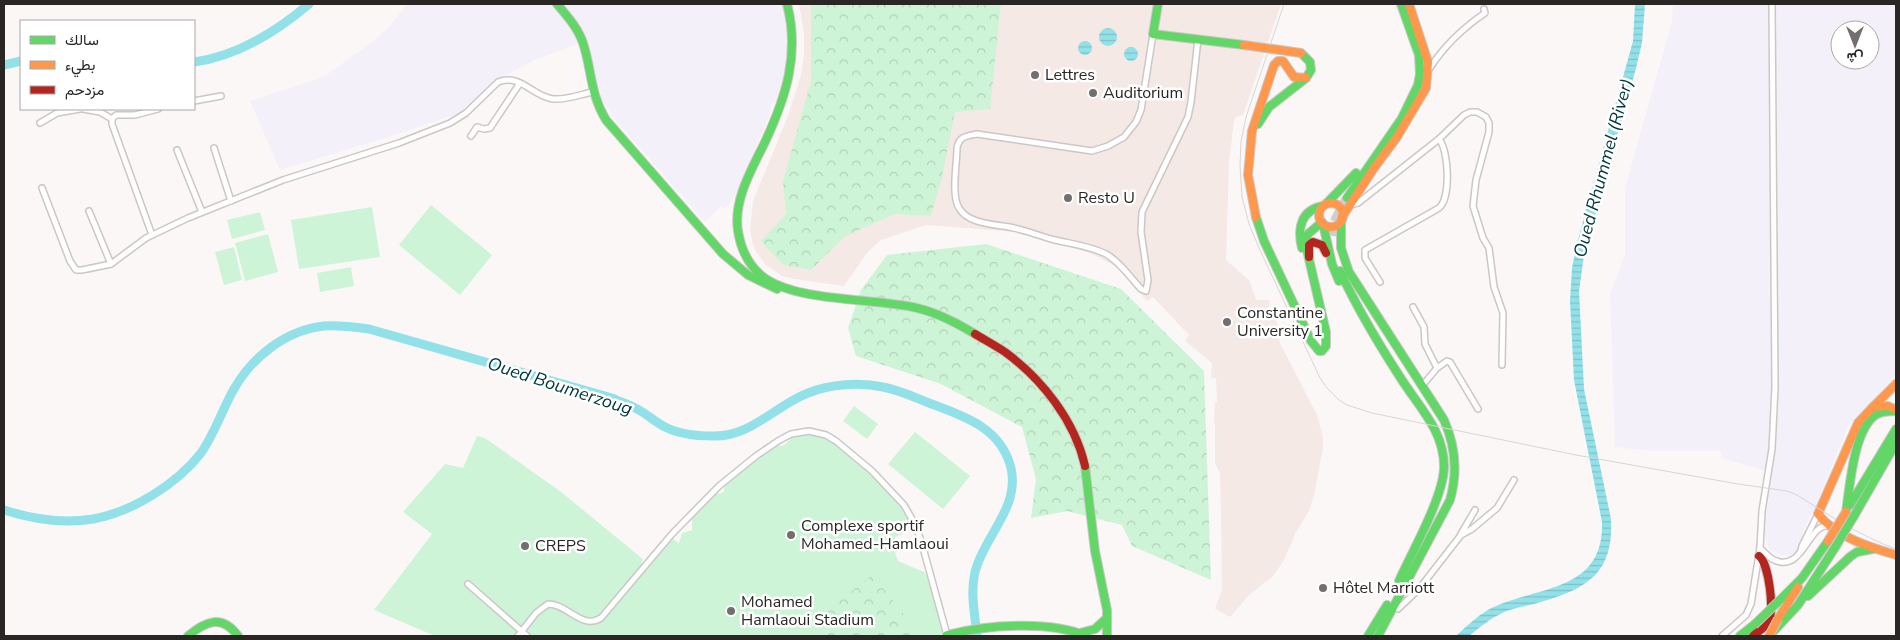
<svg xmlns="http://www.w3.org/2000/svg" width="1900" height="640" viewBox="0 0 1900 640" font-family="'Nunito Sans',Vazirmatn,sans-serif">
<style>
.industrial{fill:#f4f0fa;fill-rule:evenodd}
.built{fill:#f5e9e5}
.grass{fill:#cef4d7}
.forest{fill:url(#forest-crowns)}
.water{fill:url(#water-rules)}
.lines{fill:none;stroke-linecap:round;stroke-linejoin:round}
.river{stroke:#92e1e9;stroke-width:9}
.highway-tunnel{stroke:#d1cdcc;stroke-width:10;stroke-dasharray:10 5;stroke-linecap:butt}
.street-casing{stroke:#cbc7c6;stroke-width:8}
.fast-casing{stroke:#cbc7c6;stroke-width:10}
.slow-casing{stroke:#cbc7c6;stroke-width:10}
.jam-casing{stroke:#cbc7c6;stroke-width:10}
.street{stroke:#fefefe;stroke-width:5}
.fast{stroke:#63d668;stroke-width:8}
.slow{stroke:#ff974d;stroke-width:8}
.jam{stroke:#b3261e;stroke-width:8}
.tram{stroke:#d7d6d6;stroke-width:1}
.fast-bridge-casing{stroke:#cbc7c6;stroke-width:10;stroke-linecap:butt}
.slow-bridge-casing{stroke:#cbc7c6;stroke-width:10;stroke-linecap:butt}
.fast-bridge{stroke:#63d668;stroke-width:8}
.slow-bridge{stroke:#ff974d;stroke-width:8}
.poi-dot{fill:#726f6e;stroke:#fff;stroke-width:2}
.labels{text-anchor:middle;dominant-baseline:central;stroke-width:5;stroke-linejoin:round;paint-order:stroke}
.poi-label{font-size:16px;fill:#292624;stroke:#fff;text-anchor:start}
.water-label{font-size:18px;font-style:italic;fill:#00383d;stroke:#fff}
</style>
<defs>
<pattern id="forest-crowns" width="20" height="18" patternUnits="userSpaceOnUse" patternTransform="scale(1.25)"><rect width="20" height="18" fill="#cef4d7"/><path d="M2 6a3 3 0 1 1 6 0M12 15a3 3 0 1 1 6 0" fill="none" stroke="#b1d1b8"/></pattern>
<pattern id="water-rules" width="6" height="5" patternUnits="userSpaceOnUse" patternTransform="scale(1.25)"><rect width="6" height="5" fill="#92e1e9"/><path d="M0 2.5h6" fill="none" stroke="#7ec1c8"/></pattern>
</defs>
<rect width="100%" height="100%" fill="#fbf7f6"/>
<!-- industrial -->
<g class="industrial">
<polygon points="407,4 552,4 581,43 534,60 498,80 462,112 392,136 280,170 250,101 325,76 375,40 389,27"/>
<polygon points="563,4 784,4 790,41 789,63 779,102 772,102 770,114 735,196 725,209 721,206 705,222 616,121 602,99 586,36"/>
<path d="M1673,4H1896V376L1848,426L1814,510L1806,524L1799,550L1790,555H1782L1770,550L1763,533L1770,472L1721,458V451H1651L1615,447L1610,294L1625,255V188L1672,21ZM1840,30H1870V60H1840Z"/>
</g>
<!-- built -->
<polygon class="built" points="799,4 1281,4 1243,115 1236,117 1234,121 1229,162 1226,260 1249,280 1256,300 1269,300 1270,310 1275,310 1280,343 1317,415 1323,437 1323,448 1314,496 1308,513 1296,532 1284,560 1273,576 1249,595 1230,617 1215,609 1222,590 1221,515 1220,473 1215,463 1215,424 1214,424 1215,402 1217,402 1216,378 1211,378 1212,363 1185,341 1189,335 1153,297 1147,301 1117,267 1090,253 1019,232 926,225 881,240 867,253 844,286 794,279 782,276 766,265 756,252 753,245 750,231 753,201 788,116 801,75 804,54 804,34"/>
<!-- grass -->
<g class="grass">
<polygon points="431,205 492,255 460,295 399,245"/>
<polygon points="372,207 380,257 299,269 291,220"/>
<polygon points="260,212 265,230 232,239 227,220"/>
<polygon points="268,234 278,272 245,281 235,243"/>
<polygon points="234,247 242,280 224,285 215,252"/>
<polygon points="351,267 354,286 320,292 317,273"/>
<polygon points="854,406 878,424 867,439 843,421"/>
<path d="M815,432C819,434 824,436 829,438C843,447 911,508 911,523C911,531 902,534 895,537L898,551L895,553L898,561L924,572L933,585L945,627L941,636H435L374,610L432,534L403,512L445,464L463,468L477,436L485,438L561,492L643,559L641,563L648,568L673,539L679,543L682,533L692,530V519L716,493L720,494L724,491V486L729,479L775,445L783,446L796,434Z"/>
<polygon points="915,432 970,476 943,509 888,464"/>
</g>
<!-- forest -->
<g class="forest">
<polygon points="811,4 1001,4 990,109 955,112 942,177 931,216 894,214 844,237 811,270 783,265 761,241 786,214 783,181 811,81"/>
<polygon points="986,244 1121,289 1204,371 1211,580 1132,546 1122,525 1067,511 1031,518 1036,479 1022,427 941,384 856,356 848,328 861,290 887,255"/>
<polygon points="872,575 902,611 911,635 814,636 812,633 807,630 809,616 847,595"/>
</g>
<!-- water -->
<g class="water">
<path d="M1635,4H1645L1642,43L1636,68L1584,255L1579,291L1584,389L1611,519C1614,577 1583,590 1534,604C1525,606 1514,608 1504,612C1491,618 1480,627 1469,636H1456C1468,625 1481,612 1496,606C1542,586 1604,590 1602,522L1574,380L1570,301L1572,268L1577,243L1633,41Z"/>
<circle cx="1108" cy="37" r="9"/>
<circle cx="1085" cy="48" r="7"/>
<circle cx="1131" cy="54" r="7"/>
</g>
<g class="lines">
<!-- river -->
<g class="river">
<path d="M194,62C238,56 276,32 309,4"/>
<polyline points="4,65 21,61"/>
<path d="M4,510C32,519 63,524 93,519C132,512 177,484 201,453C215,433 222,410 234,389C252,357 286,330 324,326C339,325 354,327 369,329L612,398C620,402 629,404 637,409C647,414 655,422 665,427C679,434 698,436 713,436C751,437 776,405 808,393C830,384 860,382 883,387C899,390 914,397 929,403C963,416 1001,427 1011,468C1020,508 984,536 975,572C970,593 975,615 977,636"/>
</g>
<!-- highway-tunnel -->
<polyline class="highway-tunnel" points="1333,236 1336,219 1347,198"/>
<!-- street casing -->
<g class="street-casing">
<g id="street">
<path d="M1153,34L1141,110L1136,122L1124,137L1108,146L1092,151L977,134C967,136 959,136 957,148C957,163 951,196 959,208C969,226 1001,224 1018,229C1031,232 1042,237 1055,240C1072,244 1090,246 1106,254C1120,262 1130,277 1141,289L1146,291L1148,280L1141,232L1142,212L1188,117L1191,102L1198,39"/>
<path d="M1430,68C1444,46 1463,28 1485,13L1484,9"/>
<polyline points="194,101 221,96"/>
<polyline points="83,109 100,112 112,119"/>
<polyline points="40,123 57,113 80,109"/>
<polyline points="471,136 477,127 484,129 490,128 520,83"/>
<polyline points="214,148 231,201"/>
<polyline points="177,150 202,212"/>
<path d="M42,188L70,261L76,270H82L111,264L146,238L188,218L283,180L399,143L450,123L466,113L498,82C520,73 532,96 553,99C566,100 579,95 592,92"/>
<polyline points="1351,205 1358,203 1439,139 1464,115 1470,112 1477,112 1486,117 1489,123 1489,132 1476,180 1473,206 1483,238 1489,248 1494,287 1503,313 1502,365"/>
<polyline points="89,211 111,264"/>
<polyline points="152,235 112,124 112,119 116,115 135,115 158,109"/>
<path d="M1380,282L1365,258V250L1439,208C1451,198 1449,151 1439,139"/>
<polyline points="1413,307 1424,327 1425,344 1437,368"/>
<polyline points="1422,386 1437,368 1447,361 1450,362 1478,409"/>
<polyline points="1461,534 1475,510"/>
<path d="M1760,548C1764,552 1768,556 1772,559C1803,576 1808,522 1829,526"/>
<polyline points="1801,551 1802,546 1818,514"/>
<polyline points="468,584 527,636"/>
<polyline points="1398,609 1419,589 1461,535 1472,529 1497,508 1514,480"/>
<path d="M518,636L536,613L548,604C568,604 581,630 601,618L672,534L719,486L756,456L778,441L791,434L809,431L826,435L836,441L872,471L904,505L916,526L922,544L947,635"/>
<polyline points="1722,636 1746,615 1751,604 1760,548 1762,511 1772,449 1775,387 1772,4"/>
</g>
</g>
<!-- fast casing -->
<g class="fast-casing">
<g id="fast">
<path d="M557,4C567,16 578,28 583,43C592,70 590,94 606,120L723,254L748,275L777,289"/>
<path d="M787,4C800,54 786,97 765,142C752,169 733,200 738,231C741,250 750,268 766,279C801,302 874,298 917,308C938,313 957,323 975,334"/>
<polyline points="1158,4 1153,34 1244,45"/>
<polyline points="1258,124 1269,107 1306,78 1311,70 1310,62 1301,53"/>
<polyline points="1347,198 1402,118 1418,85 1420,74 1419,55 1401,4"/>
<polyline points="1326,204 1356,173"/>
<polyline points="1256,217 1264,241 1311,341 1319,351 1322,351 1326,346 1326,332 1305,242 1308,234 1322,222"/>
<path d="M1341,221V248L1349,272L1444,420C1456,447 1458,472 1450,500L1378,636"/>
<polyline points="1323,224 1332,264 1339,281"/>
<path d="M1302,248C1297,228 1301,210 1323,206"/>
<path d="M1340,271C1357,308 1378,343 1400,377C1418,406 1445,431 1444,468C1443,498 1412,552 1399,581"/>
<polyline points="1085,466 1095,551 1107,610 1107,636"/>
<polyline points="1850,505 1896,429"/>
<path d="M1846,512C1850,486 1853,434 1874,416C1880,411 1889,411 1896,411"/>
<polyline points="1854,516 1896,443"/>
<polyline points="1808,596 1851,556 1857,552 1873,549"/>
<polyline points="1780,600 1802,578 1828,541"/>
<polyline points="1080,633 1095,629 1107,618"/>
<path d="M188,636C206,621 222,614 238,636"/>
<path d="M948,636L947,635C985,625 1050,620 1086,636"/>
<polyline points="1368,636 1387,605"/>
<polyline points="1740,636 1754,625"/>
<polyline points="1769,636 1798,605 1836,546"/>
</g>
</g>
<!-- slow casing -->
<g class="slow-casing">
<g id="slow">
<circle cx="1331" cy="215" r="12"/>
<polyline points="1256,217 1248,175 1252,131 1274,65 1278,61 1283,61 1294,77 1306,78"/>
<polyline points="1342,217 1374,168 1397,137 1426,88 1428,62 1409,4"/>
<polyline points="1873,407 1896,384"/>
<path d="M1896,410L1888,406L1873,407L1858,423L1818,514C1836,537 1869,547 1896,555"/>
<polyline points="1778,619 1798,587"/>
</g>
</g>
<!-- jam casing -->
<g class="jam-casing">
<g id="jam">
<polyline points="1309,257 1309,245 1313,242 1322,245 1326,253"/>
<path d="M975,334C985,340 996,346 1005,352C1042,379 1075,421 1085,466"/>
<path d="M1753,636C1757,632 1765,628 1768,623C1775,613 1769,563 1759,556"/>
</g>
</g>
<!-- street -->
<use href="#street" class="street"/>
<!-- fast -->
<use href="#fast" class="fast"/>
<!-- slow -->
<use href="#slow" class="slow"/>
<!-- jam -->
<use href="#jam" class="jam"/>
<!-- tram -->
<path class="tram" d="M1284,4L1246,117L1241,142L1240,165L1242,197L1249,224L1259,248L1320,378L1326,387L1339,400L1347,405L1372,413L1576,455L1738,484L1787,491L1797,495C1831,516 1858,535 1896,549"/>
<!-- fast-bridge casing -->
<g class="fast-bridge-casing">
<g id="fast-bridge">
<polyline points="1836,546 1854,516"/>
<polyline points="1754,625 1780,600"/>
</g>
</g>
<!-- slow-bridge casing -->
<g class="slow-bridge-casing">
<g id="slow-bridge">
<polyline points="1244,45 1301,53"/>
<polyline points="1828,541 1846,512"/>
<polyline points="1769,636 1778,619"/>
</g>
</g>
<!-- fast-bridge -->
<use href="#fast-bridge" class="fast-bridge"/>
<!-- slow-bridge -->
<use href="#slow-bridge" class="slow-bridge"/>
</g>
<!-- markers -->
<g class="poi-dot">
<circle cx="1035" cy="75" r="5"/>
<circle cx="1093" cy="93" r="5"/>
<circle cx="1068" cy="198" r="5"/>
<circle cx="1227" cy="322" r="5"/>
<circle cx="791" cy="535" r="5"/>
<circle cx="525" cy="546" r="5"/>
<circle cx="1323" cy="588" r="5"/>
<circle cx="731" cy="611" r="5"/>
</g>
<g class="labels">
<!-- poi labels -->
<g class="poi-label">
<text x="1045" y="75">Lettres</text>
<text x="1103" y="93">Auditorium</text>
<text x="1078" y="198">Resto U</text>
<text x="1237" y="313">Constantine<tspan x="1237" dy="18">University 1</tspan></text>
<text x="801" y="526">Complexe sportif<tspan x="801" dy="18">Mohamed-Hamlaoui</tspan></text>
<text x="535" y="546">CREPS</text>
<text x="1333" y="588">Hôtel Marriott</text>
<text x="741" y="602">Mohamed<tspan x="741" dy="18">Hamlaoui Stadium</tspan></text>
</g>
<!-- water labels -->
<g class="water-label">
<text transform="translate(1603 168) rotate(-75)">Oued Rhummel (River)</text>
<text transform="translate(560 386) rotate(18)">Oued Boumerzoug</text>
</g>
</g>
<!-- border -->
<rect width="1900" height="640" fill="none" stroke="#292624" stroke-width="10"/>
<!-- legend -->
<rect x="20" y="20" width="175" height="90" fill="#ffffff" stroke="#a9a8a7"/>
<rect x="30" y="36" width="25" height="8" fill="#63d668" stroke="#a9a8a7"/>
<text x="65" y="45" font-size="15" fill="#292624">سالك</text>
<rect x="30" y="61" width="25" height="8" fill="#ff974d" stroke="#a9a8a7"/>
<text x="65" y="70" font-size="15" fill="#292624">بطيء</text>
<rect x="30" y="86" width="25" height="8" fill="#b3261e" stroke="#a9a8a7"/>
<text x="65" y="95" font-size="15" fill="#292624">مزدحم</text>
<!-- north arrow -->
<g transform="translate(1855 45) rotate(180)"><circle r="24" fill="#ffffff" stroke="#a9a8a7"/>
<path d="M0-4L9 19L0 12L-9 19Z" fill="#726f6e"/>
<text y="-8" font-size="14" font-weight="bold" text-anchor="middle" fill="#292624">ش</text>
</g>
</svg>
